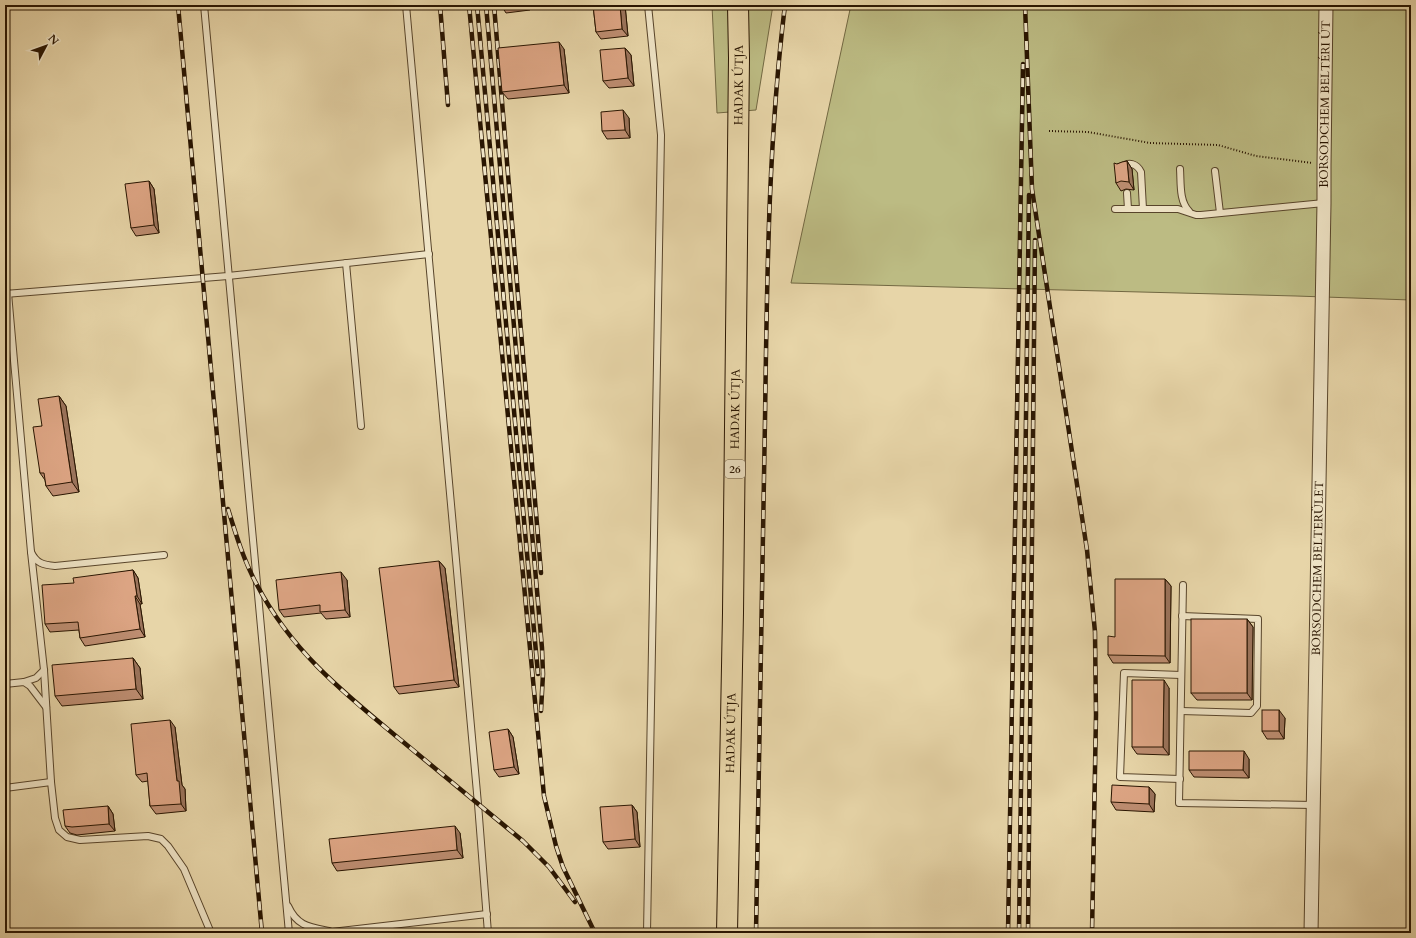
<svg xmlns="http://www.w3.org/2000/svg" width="1416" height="938" viewBox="0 0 1416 938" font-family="Cardo,serif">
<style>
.green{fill:#bcbb83;stroke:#726842}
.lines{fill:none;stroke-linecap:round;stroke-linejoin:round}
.lane-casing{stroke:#58452b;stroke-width:8}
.street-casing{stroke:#58452b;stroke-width:15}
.primary-casing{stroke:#291501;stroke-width:22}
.path{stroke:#291501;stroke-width:2;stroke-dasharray:1 2;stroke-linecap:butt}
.lane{stroke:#efe4c6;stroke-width:6}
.street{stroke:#efe4c6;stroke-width:13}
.primary{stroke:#e7d5a8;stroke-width:20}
.rail-casing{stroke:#291501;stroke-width:4.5}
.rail{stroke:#efe4c6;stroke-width:3;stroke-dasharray:9;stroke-linecap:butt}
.wall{fill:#be8e72;stroke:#291501}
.shaded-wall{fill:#9b745c;stroke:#291501}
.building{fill:#dda584;stroke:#291501}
.labels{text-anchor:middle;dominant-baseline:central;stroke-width:3;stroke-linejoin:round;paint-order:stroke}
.shield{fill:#efe4c6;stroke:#64533c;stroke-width:1}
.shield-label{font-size:11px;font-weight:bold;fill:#291501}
.street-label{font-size:12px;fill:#291501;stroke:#efe4c6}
</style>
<rect width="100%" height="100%" fill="#e7d5a8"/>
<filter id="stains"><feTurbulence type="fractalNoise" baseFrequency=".005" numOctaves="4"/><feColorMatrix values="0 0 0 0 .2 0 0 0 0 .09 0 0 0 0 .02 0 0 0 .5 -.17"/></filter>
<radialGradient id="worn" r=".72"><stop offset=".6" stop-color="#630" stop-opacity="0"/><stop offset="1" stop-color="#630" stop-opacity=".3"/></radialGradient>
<!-- green -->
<g class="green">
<polygon points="712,5 773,5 756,110 717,113"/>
<polygon points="851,5 1411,5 1411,300 1296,296 791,283"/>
</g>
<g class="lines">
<!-- lane casing -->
<g class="lane-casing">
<g id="lane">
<polyline points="204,5 289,933"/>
<polyline points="406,5 478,804 488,933"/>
<path d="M1122,167C1129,161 1137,164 1141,172L1143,209"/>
<path d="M1180,169C1181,183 1179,201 1189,211"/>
<polyline points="1215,171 1220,213"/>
<polyline points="1127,193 1128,209"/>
<polyline points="1115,209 1178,209 1196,215 1201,215 1324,203"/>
<polyline points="346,263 361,426"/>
<path d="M8,293L31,552C36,563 43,565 55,566L164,555"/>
<polyline points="5,294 228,276 429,254"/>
<polyline points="31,552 44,670 51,782 55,818 59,830 67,837 80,840 148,836 161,839 168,846 184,869 211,933"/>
<polyline points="1183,585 1179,803 1314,805"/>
<polyline points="24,682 36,678 44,670"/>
<polyline points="5,684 24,682 30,686 46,707"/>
<polyline points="1181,711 1251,713 1257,706 1258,619 1182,616"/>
<polyline points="1180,779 1120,777 1124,673 1181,675"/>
<polyline points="5,788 51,782"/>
<path d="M288,906C297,926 309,927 329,931"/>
<polyline points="323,933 487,914"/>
<polyline points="647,933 661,135 648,5"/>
</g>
</g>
<!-- street casing -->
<g class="street-casing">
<g id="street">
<path id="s1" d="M1311,933L1324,203V165L1326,5"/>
</g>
</g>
<!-- primary casing -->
<g class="primary-casing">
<g id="primary">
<path id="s2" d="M727,933L733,613L739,58L738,5"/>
</g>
</g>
<!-- path -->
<polyline class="path" points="1049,131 1088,132 1150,143 1218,145 1256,156 1313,163"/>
<!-- lane -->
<use href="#lane" class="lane"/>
<!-- street -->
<use href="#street" class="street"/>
<!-- primary -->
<use href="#primary" class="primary"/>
<!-- rail casing -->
<g class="rail-casing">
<g id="rail">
<polyline points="178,5 262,933"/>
<polyline points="440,5 448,105"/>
<polyline points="469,5 544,796 556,846 563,867 595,933"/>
<polyline points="477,5 538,674"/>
<polyline points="486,5 542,648 543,674 541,711"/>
<polyline points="494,5 541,573"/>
<polyline points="1025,5 1032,189 1087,550 1095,632 1096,715 1092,933"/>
<path d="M228,509C236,535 244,561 257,585C292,652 345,694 402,741C442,774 483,808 523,841L549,867L575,902"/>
<path d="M756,933C759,762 762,591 765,420C767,282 768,142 785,5"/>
<polyline points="1008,933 1023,64"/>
<polyline points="1019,933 1029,195"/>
<polyline points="1028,933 1035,240"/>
</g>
</g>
<!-- rail -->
<use href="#rail" class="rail"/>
</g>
<!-- wall -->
<g class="wall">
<polygon points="501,5 530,5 530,10 506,13"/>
<polygon points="593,5 625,5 628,36 601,39 596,32"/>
<polygon points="625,48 631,55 634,86 609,88 603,81"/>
<polygon points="564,49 569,93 508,99 502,92"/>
<polygon points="629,118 630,138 607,139 602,131"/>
<polygon points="1127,161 1132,169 1134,190 1126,189 1121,191 1116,183 1117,164"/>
<polygon points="149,181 154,189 159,233 136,236 131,228"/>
<polygon points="59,396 66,406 79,492 53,496 46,486 45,480 40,473 42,426"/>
<polygon points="439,561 445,568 459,687 399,694 394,687"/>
<polygon points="133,570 138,578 142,604 140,604 145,637 85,646 80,638 79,630 50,632 45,624 74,583"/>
<polygon points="1165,579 1171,586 1170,663 1113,663 1108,655 1115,637"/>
<polygon points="347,580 350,617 326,619 321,613 284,617 279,610"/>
<polygon points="1247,619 1253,627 1252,700 1197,700 1191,693"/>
<polygon points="133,658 140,668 143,699 62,706 55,696"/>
<polygon points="1169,688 1169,755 1137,754 1132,747"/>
<polygon points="1285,718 1284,739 1267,739 1262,731"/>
<polygon points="175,727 182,785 185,789 186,811 156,814 150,806 148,781 142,782 136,775"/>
<polygon points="508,729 513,737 519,774 499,777 494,770"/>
<polygon points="1249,759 1249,778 1194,777 1189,770"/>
<polygon points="1149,787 1155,794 1154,812 1116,810 1111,802"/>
<polygon points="632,805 637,812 640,847 608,849 603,842"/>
<polygon points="108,806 113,814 115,831 77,835 70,833 65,826"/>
<polygon points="460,833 463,858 337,871 332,863"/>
</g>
<!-- shaded-wall -->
<g class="shaded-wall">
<polygon points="527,5 530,5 530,10"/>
<polygon points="620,5 625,5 628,36 622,29"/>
<polygon points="559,42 564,49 569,93 564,85"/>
<polygon points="625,48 631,55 634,86 628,78"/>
<polygon points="623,110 629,118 630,138 625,130"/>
<polygon points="1127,161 1132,169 1134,190 1129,182"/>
<polygon points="149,181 154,189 159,233 154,225"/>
<polygon points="59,396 66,406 79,492 72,482"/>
<polygon points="439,561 445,568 459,687 454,680"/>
<polygon points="133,570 138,578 142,604 137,596"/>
<polygon points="341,572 347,580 350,617 345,610"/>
<polygon points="1165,579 1171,586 1170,663 1165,656"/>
<polygon points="135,596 140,604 145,637 140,629"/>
<polygon points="1247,619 1253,627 1252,700 1247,693"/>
<polygon points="133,658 140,668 143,699 136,689"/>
<polygon points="1164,680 1169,688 1169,755 1163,747"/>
<polygon points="1279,710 1285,718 1284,739 1279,731"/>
<polygon points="170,720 175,727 182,785 185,789 186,811 181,804 177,781"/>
<polygon points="508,729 513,737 519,774 514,767"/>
<polygon points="1244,751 1249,759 1249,778 1243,770"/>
<polygon points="1149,787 1155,794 1154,812 1149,804"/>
<polygon points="632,805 637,812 640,847 635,839"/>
<polygon points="108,806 113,814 115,831 109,824"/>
<polygon points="455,826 460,833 463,858 457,850"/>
</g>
<!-- building -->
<g class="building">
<polygon points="593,5 620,5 622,29 596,32"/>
<polygon points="559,42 564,85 502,92 498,48"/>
<polygon points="625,48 628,78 603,81 600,50"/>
<polygon points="623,110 625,130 602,131 601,112"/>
<polygon points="1127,161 1129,182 1121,181 1116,183 1114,163 1117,164 1122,162"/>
<polygon points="149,181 154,225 131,228 125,184"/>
<polygon points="59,396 72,482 46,486 44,473 40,473 33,427 42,426 38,399"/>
<polygon points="439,561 454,680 394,687 379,568"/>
<polygon points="133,570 137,596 135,596 140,629 80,638 78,622 45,624 42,585 74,583 73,578"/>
<polygon points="341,572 345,610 320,612 320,605 279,610 276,580"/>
<polygon points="1115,579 1165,579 1165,656 1108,655 1108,636 1115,637"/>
<rect x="1191" y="619" width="56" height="74"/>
<polygon points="133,658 136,689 55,696 52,665"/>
<polygon points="1132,680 1164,680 1163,747 1132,747"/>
<rect x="1262" y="710" width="17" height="21"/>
<polygon points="170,720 177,781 179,781 181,804 150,806 147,773 136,775 131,724"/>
<polygon points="508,729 514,767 494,770 489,732"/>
<polygon points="1189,751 1244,751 1243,770 1189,770"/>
<polygon points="1112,785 1149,787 1149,804 1111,802"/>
<polygon points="632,805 635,839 603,842 600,807"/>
<polygon points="108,806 109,824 72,827 65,826 63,810"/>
<polygon points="455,826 457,850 332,863 329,839"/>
</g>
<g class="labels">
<!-- shield labels -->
<rect class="shield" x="725" y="460" width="20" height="18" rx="3"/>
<g class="shield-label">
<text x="735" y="469">26</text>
</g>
<!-- street labels -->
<g class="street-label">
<text stroke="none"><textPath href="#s2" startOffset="848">HADAK ÚTJA</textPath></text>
<text stroke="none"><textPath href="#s1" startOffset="829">BORSODCHEM BELTÉRI ÚT</textPath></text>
<text stroke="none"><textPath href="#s2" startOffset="524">HADAK ÚTJA</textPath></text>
<text stroke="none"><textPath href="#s1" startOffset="365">BORSODCHEM BELTERÜLET</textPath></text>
<text stroke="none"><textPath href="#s2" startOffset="200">HADAK ÚTJA</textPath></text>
</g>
</g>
<!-- margin -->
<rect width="1416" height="938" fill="none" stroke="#e7d5a8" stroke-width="20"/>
<rect x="6" y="6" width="1404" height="926" fill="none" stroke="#291501" stroke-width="2"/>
<rect x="10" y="10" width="1396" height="918" fill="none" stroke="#291501"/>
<!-- north arrow -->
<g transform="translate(46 46) rotate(49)" stroke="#efe4c6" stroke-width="3" paint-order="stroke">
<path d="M0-3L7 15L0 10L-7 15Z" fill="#291501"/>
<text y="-6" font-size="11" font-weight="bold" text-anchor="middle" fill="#291501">N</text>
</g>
<rect width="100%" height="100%" filter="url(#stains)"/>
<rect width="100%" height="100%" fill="url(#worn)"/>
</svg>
